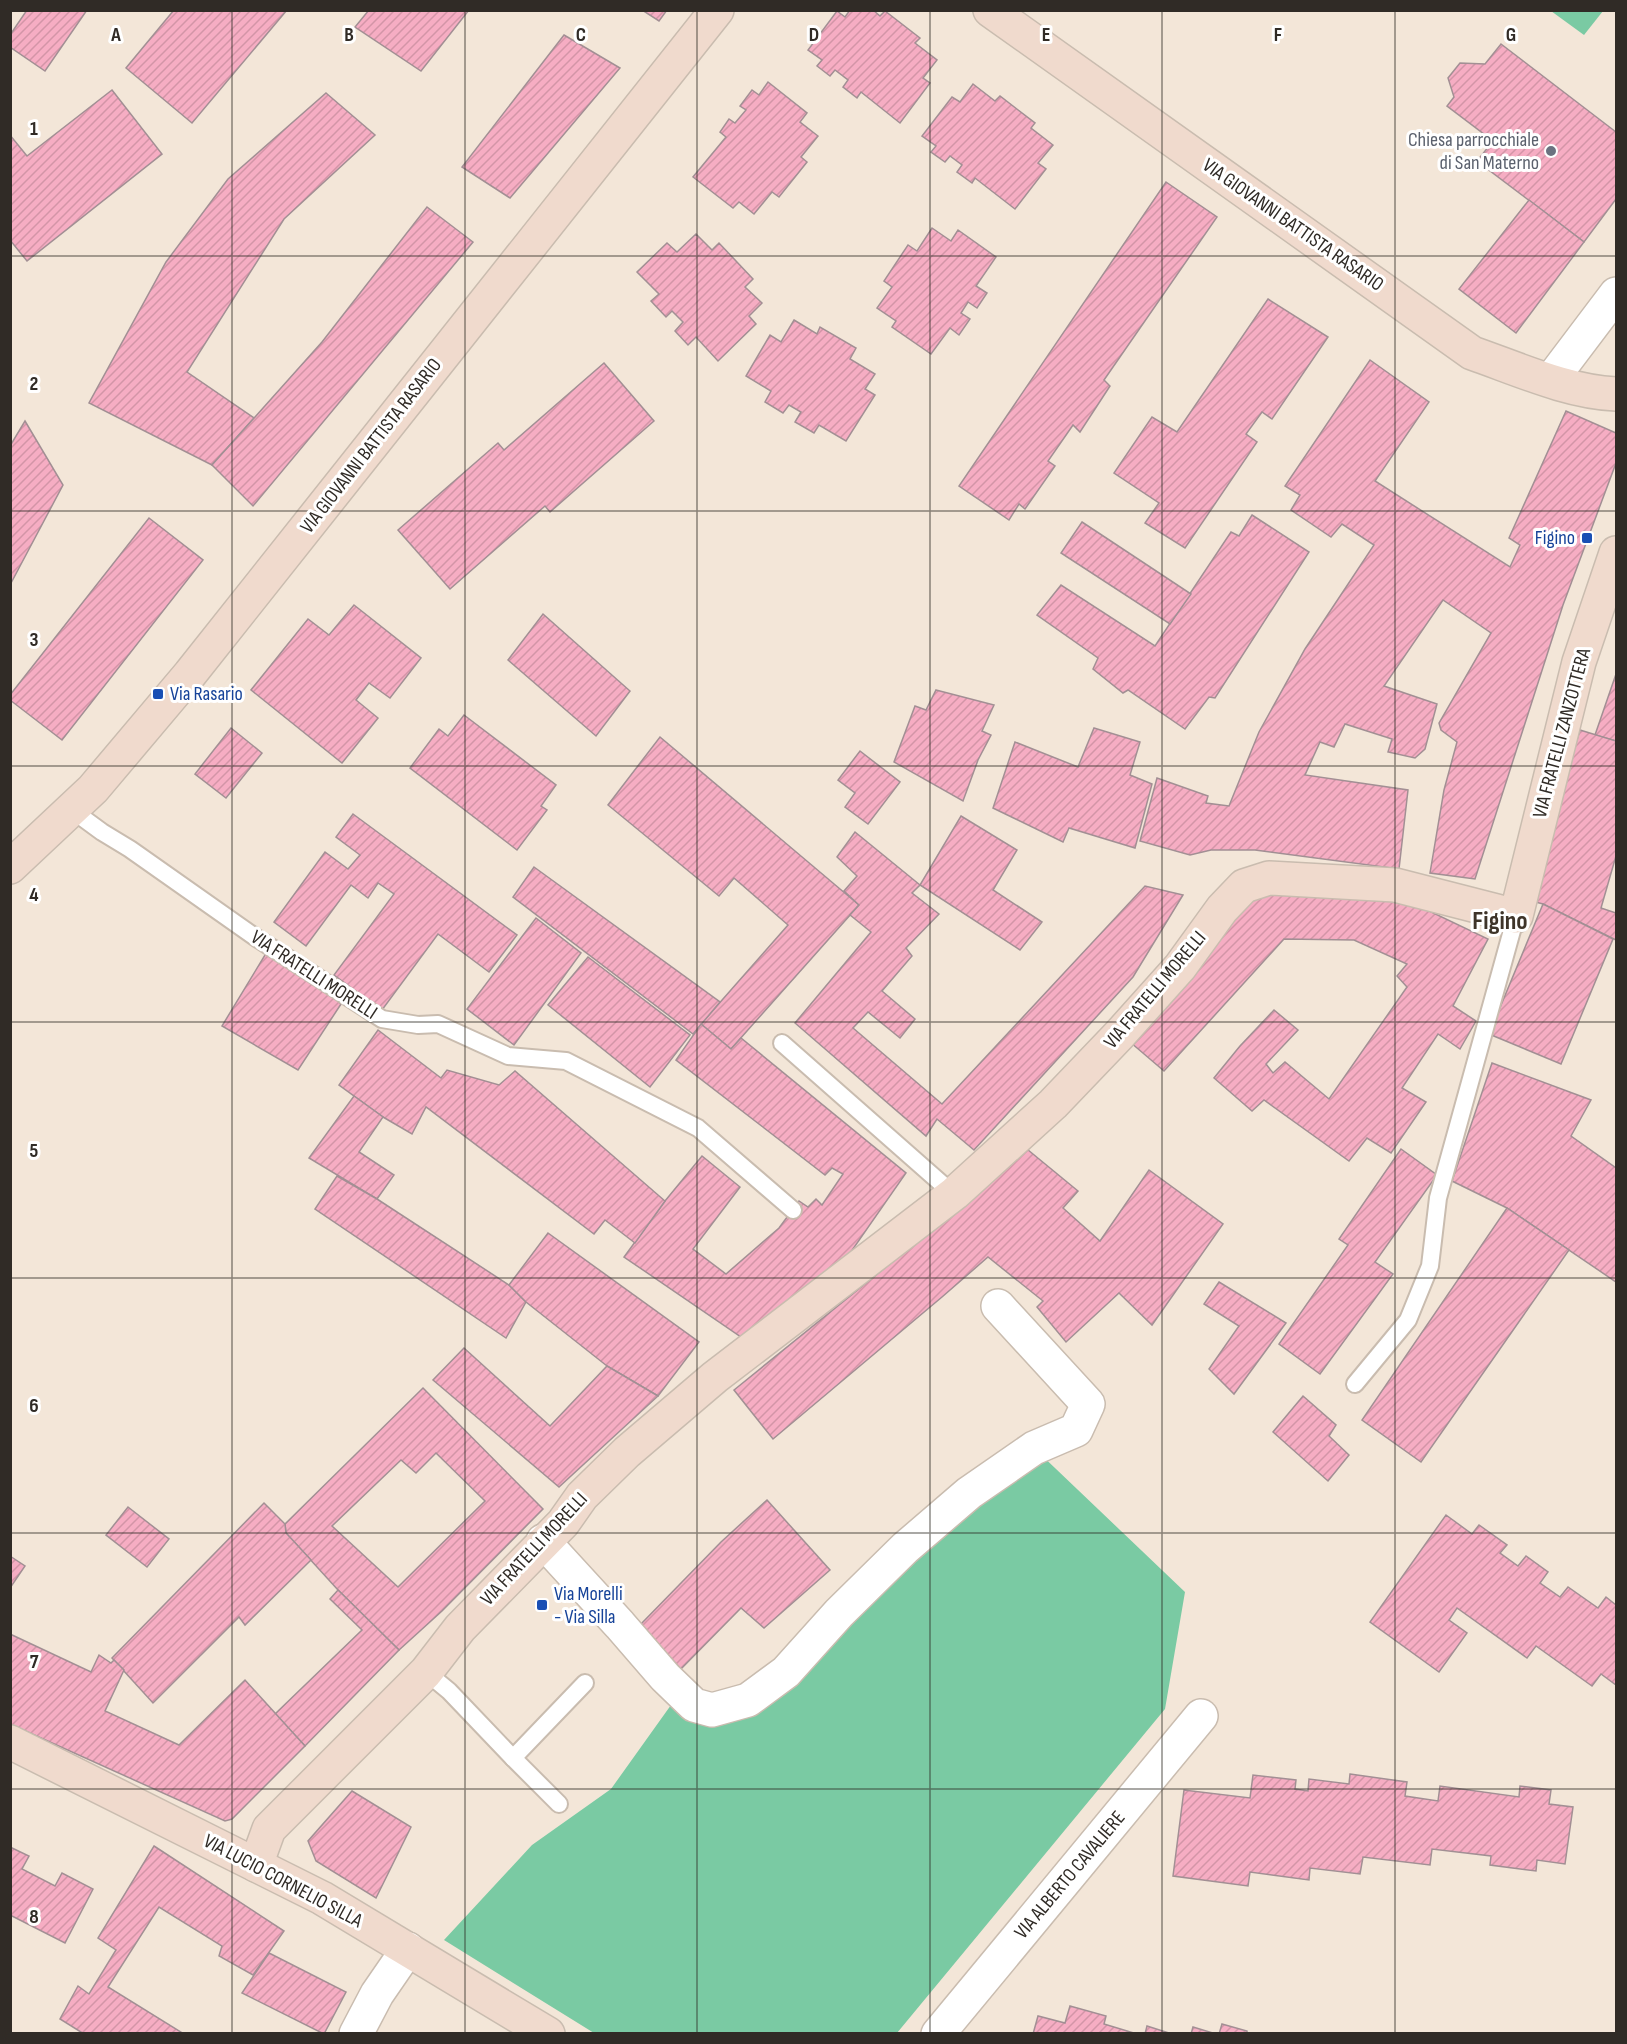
<svg xmlns="http://www.w3.org/2000/svg" width="1627" height="2044" viewBox="0 0 1627 2044" font-family="'Sofia Sans Condensed',sans-serif">
<style>
.park{fill:#7acaa3}
.building{fill:url(#building-hatch);stroke:#a28f94;stroke-width:1.5;fill-rule:evenodd}
.lines{fill:none;stroke-linecap:round;stroke-linejoin:round}
.lane-casing{stroke:#c9bcaf;stroke-width:20}
.street-casing{stroke:#c9bcaf;stroke-width:36}
.secondary-casing{stroke:#c9bcaf;stroke-width:36}
.lane{stroke:#fff;stroke-width:16}
.street{stroke:#fff;stroke-width:33}
.secondary{stroke:#f0dacd;stroke-width:33}
.grid{fill:none;stroke:#302b26;stroke-width:1.5;stroke-opacity:0.55}
.worship-dot{fill:#6b7280;stroke:#fff;stroke-width:2}
.transit-dot{fill:#1a4fb4;stroke:#fff;stroke-width:2}
.labels{text-anchor:middle;dominant-baseline:central;stroke-width:6;stroke-linejoin:round;paint-order:stroke}
.worship-label{font-size:20px;fill:#5b616d;stroke:#fff;text-anchor:end}
.street-label{font-size:20px;fill:#302b26;stroke:#fff}
.transit-label{font-size:20px;fill:#164399;stroke:#fff;text-anchor:start}
.district-label{font-size:26px;font-weight:bold;fill:#3e3429;stroke:#fff}
.grid-label{font-size:20px;text-anchor:middle;font-weight:bold;fill:#302b26;stroke:#fff;stroke-width:6;stroke-linejoin:round;paint-order:stroke}
</style>
<defs>
<pattern id="building-hatch" width="6" height="6" patternUnits="userSpaceOnUse" patternTransform="scale(1.5)"><rect width="6" height="6" fill="#f6adc3"/><path d="M-1 1l2-2M0 6l6-6M5 7l2-2" fill="none" stroke="#d395a7"/></pattern>
</defs>
<rect width="100%" height="100%" fill="#f3e6d8"/>
<!-- park -->
<g class="park">
<polygon points="1551,11 1603,11 1584,35"/>
<polygon points="1034,1448 1185,1592 1165,1709 897,2033 594,2033 444,1940 532,1845 611,1789 671,1705 748,1700"/>
</g>
<!-- building -->
<g class="building">
<polygon points="27,10 87,10 45,71 10,47 10,35"/>
<polygon points="174,10 287,10 192,123 126,68"/>
<polygon points="369,10 469,10 421,71 355,27"/>
<polygon points="642,10 667,10 659,21"/>
<polygon points="850,10 873,10 880,16 885,11 920,38 915,43 937,60 923,78 930,83 900,123 861,92 857,98 843,87 848,80 835,70 830,76 817,66 822,60 808,50 837,11 845,17"/>
<polygon points="564,35 620,68 510,198 462,167"/>
<polygon points="1501,44 1616,132 1616,199 1584,242 1477,161 1493,141 1447,106 1454,97 1448,78 1460,63 1485,64"/>
<polygon points="768,82 807,113 800,122 818,136 801,157 807,162 779,197 772,192 754,214 739,202 733,208 693,177 726,137 720,132 729,119 735,123 746,110 740,106 752,90 759,95"/>
<polygon points="973,84 995,101 1000,96 1035,123 1031,128 1053,145 1038,163 1046,169 1015,209 975,178 972,183 957,172 962,165 950,156 945,162 931,152 936,146 922,136 952,97 960,102"/>
<polygon points="112,90 162,154 27,261 10,240 10,135 27,156"/>
<polygon points="326,93 375,135 284,219 187,372 254,418 212,465 89,403 166,262 228,179"/>
<polygon points="1166,182 1217,217 1104,380 1110,386 1080,432 1073,425 1048,461 1055,466 1025,509 1019,504 1009,520 959,486"/>
<polygon points="1529,200 1584,242 1516,333 1459,289"/>
<polygon points="427,207 473,242 253,506 212,465 322,342"/>
<polygon points="932,228 951,241 958,230 996,257 976,286 987,293 977,308 968,302 961,313 970,319 959,335 950,328 931,354 892,327 896,321 877,308 892,287 884,281 908,245 917,251"/>
<polygon points="696,234 712,250 719,243 753,279 745,287 762,303 749,316 756,324 718,361 696,337 688,345 675,331 683,322 672,311 666,317 651,301 659,294 637,272 667,243 677,252"/>
<polygon points="1268,299 1328,337 1272,419 1262,412 1246,434 1257,442 1185,548 1145,523 1159,503 1114,473 1152,417 1177,432"/>
<polygon points="794,320 817,334 820,327 856,348 850,359 875,374 865,389 875,395 846,441 819,425 814,433 795,422 801,412 789,405 783,413 765,402 771,391 746,376 770,335 781,342"/>
<polygon points="1370,360 1429,402 1375,481 1510,567 1520,545 1509,538 1566,411 1616,433 1616,463 1563,605 1475,879 1430,873 1444,790 1457,742 1441,730 1439,723 1491,633 1443,600 1384,686 1437,704 1425,749 1415,758 1388,752 1392,739 1345,724 1334,747 1320,742 1305,775 1408,790 1399,869 1255,850 1211,850 1190,855 1140,841 1157,778 1208,796 1206,803 1229,806 1259,732 1305,649 1374,545 1342,524 1331,537 1291,510 1300,495 1285,486"/>
<polygon points="604,363 654,421 550,512 545,506 450,589 398,530 498,443 504,450"/>
<polygon points="25,421 63,485 10,585 10,446"/>
<polygon points="1252,515 1309,552 1215,698 1209,697 1185,729 1128,690 1123,693 1093,669 1098,658 1037,615 1061,585 1155,646 1231,532 1239,536"/>
<polygon points="149,518 203,560 62,740 10,700 10,695"/>
<polygon points="1082,522 1191,594 1170,624 1061,553"/>
<polygon points="354,605 421,658 390,698 369,683 356,700 378,718 342,763 251,690 308,619 329,635"/>
<polygon points="543,614 630,691 596,736 508,660"/>
<polygon points="1616,674 1616,741 1595,735"/>
<polygon points="936,690 994,705 982,731 991,735 978,760 963,801 894,762 915,706 926,710"/>
<polygon points="464,715 556,785 541,806 547,810 517,850 410,768 439,729 448,736"/>
<polygon points="231,728 262,753 226,798 195,774"/>
<polygon points="1094,728 1140,742 1130,775 1152,784 1135,848 1069,828 1063,842 993,808 1015,742 1078,767"/>
<polygon points="1580,730 1616,741 1616,856 1601,908 1616,913 1616,940 1543,904 1528,900"/>
<polygon points="660,737 859,905 731,1049 701,1024 788,925 734,878 719,896 608,805"/>
<polygon points="860,751 900,782 868,824 845,807 855,793 838,780"/>
<polygon points="353,814 517,935 489,972 438,934 382,1010 334,975 394,894 378,883 368,898 351,885 306,946 274,922 325,852 348,869 360,855 336,837"/>
<polygon points="961,816 1017,850 993,890 1042,922 1020,950 920,885"/>
<polygon points="855,832 920,885 912,893 939,914 906,948 912,956 882,991 915,1019 900,1038 868,1012 853,1028 942,1104 1145,886 1183,895 1133,977 974,1150 937,1119 926,1136 795,1023 871,932 850,915 859,905 844,891 857,876 837,857"/>
<polygon points="534,867 720,1002 693,1034 513,897"/>
<polygon points="1262,885 1379,887 1488,939 1453,1006 1476,1021 1460,1049 1438,1034 1402,1088 1426,1102 1391,1153 1367,1138 1349,1161 1264,1100 1252,1111 1214,1078 1240,1046 1274,1010 1298,1030 1266,1064 1273,1073 1285,1062 1329,1099 1407,987 1397,976 1407,964 1354,940 1284,939 1164,1071 1130,1042"/>
<polygon points="1543,904 1613,939 1561,1064 1489,1034"/>
<polygon points="536,918 581,953 514,1045 467,1009"/>
<polygon points="268,950 314,979 341,1004 298,1070 222,1026"/>
<polygon points="588,957 690,1035 650,1087 548,1005"/>
<polygon points="701,1024 731,1049 741,1038 906,1173 846,1259 744,1339 624,1257 665,1201 702,1156 740,1187 693,1249 726,1274 779,1228 799,1201 808,1207 816,1199 822,1205 843,1174 832,1168 825,1175 676,1060"/>
<polygon points="378,1030 441,1078 447,1070 499,1085 515,1071 665,1201 635,1243 605,1220 594,1234 426,1107 412,1134 383,1117 339,1085"/>
<polygon points="1492,1063 1591,1100 1571,1136 1616,1168 1616,1282 1507,1208 1452,1181"/>
<polygon points="354,1096 383,1117 359,1152 394,1175 377,1199 309,1158"/>
<polygon points="1022,1145 1078,1191 1063,1208 1100,1241 1149,1170 1223,1224 1152,1325 1119,1293 1066,1342 1037,1307 1043,1301 988,1257 942,1297 773,1439 734,1390 981,1190"/>
<polygon points="1401,1149 1437,1175 1375,1262 1393,1274 1320,1374 1279,1344 1348,1245 1339,1239"/>
<polygon points="337,1176 377,1199 509,1285 526,1302 506,1338 315,1209"/>
<polygon points="1507,1208 1569,1250 1421,1462 1362,1420"/>
<polygon points="548,1233 699,1342 658,1396 607,1366 526,1302 509,1285"/>
<polygon points="1219,1282 1286,1323 1234,1394 1209,1369 1239,1326 1204,1304"/>
<polygon points="464,1348 550,1426 607,1366 658,1396 559,1487 433,1380"/>
<path d="M423,1388L543,1509L442,1611L399,1650L338,1590L286,1533L285,1524ZM436,1453L485,1501L398,1587L332,1526L401,1460L416,1473Z"/>
<polygon points="1303,1396 1336,1425 1329,1436 1349,1455 1328,1481 1273,1432"/>
<polygon points="767,1500 830,1570 764,1628 741,1608 681,1669 640,1625 721,1542"/>
<polygon points="264,1503 285,1524 286,1533 311,1560 245,1625 239,1617 153,1703 112,1658"/>
<polygon points="128,1507 169,1539 147,1567 106,1535"/>
<polygon points="1446,1515 1472,1534 1479,1525 1507,1545 1500,1553 1518,1566 1526,1556 1548,1572 1540,1583 1560,1597 1568,1587 1598,1608 1606,1597 1616,1605 1616,1685 1601,1674 1592,1686 1536,1646 1527,1658 1457,1608 1449,1620 1467,1633 1439,1672 1370,1622"/>
<polygon points="10,1556 25,1566 10,1588"/>
<polygon points="338,1590 399,1650 305,1746 275,1714 362,1630 330,1599"/>
<polygon points="10,1634 91,1672 99,1655 111,1663 114,1660 124,1670 105,1711 179,1745 245,1680 305,1746 232,1819 225,1821 10,1724"/>
<polygon points="1350,1774 1407,1782 1405,1796 1438,1801 1440,1786 1519,1797 1520,1786 1551,1790 1549,1804 1573,1807 1565,1864 1537,1860 1536,1871 1490,1865 1491,1856 1432,1849 1430,1865 1363,1857 1360,1874 1310,1868 1309,1880 1250,1872 1248,1886 1173,1876 1184,1790 1250,1798 1253,1775 1296,1780 1295,1789 1308,1791 1309,1779 1349,1784"/>
<polygon points="352,1791 411,1827 376,1898 316,1861 308,1841"/>
<polygon points="154,1846 284,1931 253,1975 219,1956 222,1946 159,1907 108,1987 184,2034 84,2034 60,2019 78,1986 89,1994 116,1950 98,1938"/>
<polygon points="10,1847 29,1856 22,1869 55,1886 62,1873 93,1889 65,1943 10,1915"/>
<polygon points="269,1953 346,1992 324,2034 242,1993"/>
<polygon points="1070,2006 1106,2016 1104,2024 1137,2034 1033,2034 1038,2016 1065,2023"/>
<polygon points="1222,2024 1247,2031 1247,2034 1219,2034"/>
<polygon points="1147,2026 1172,2034 1145,2034"/>
<polygon points="1193,2027 1216,2034 1191,2034"/>
</g>
<g class="lines">
<!-- lane casing -->
<g class="lane-casing">
<g id="lane">
<polyline points="72,810 102,832 130,849 255,937 382,1019 418,1025 438,1024 508,1056 566,1061 698,1128 793,1210"/>
<polyline points="782,1043 942,1184 955,1193"/>
<polyline points="1355,1384 1408,1320 1430,1266 1438,1198 1516,916"/>
<polyline points="426,1672 449,1691 513,1758 559,1804"/>
<polyline points="513,1758 585,1683"/>
</g>
</g>
<!-- street casing -->
<g class="street-casing">
<g id="street">
<polyline points="1551,380 1616,294"/>
<polyline points="543,1541 620,1625 665,1677 694,1705 712,1710 748,1700 786,1672 839,1613 905,1548 969,1493 1034,1448 1076,1430 1088,1404 998,1306"/>
<polyline points="356,2034 377,1994 408,1949"/>
<polyline points="938,2034 1201,1716"/>
</g>
</g>
<!-- secondary casing -->
<g class="secondary-casing">
<g id="secondary">
<path d="M990,10L1472,353C1518,369 1568,392 1616,394"/>
<polyline points="10,867 93,789 190,674 717,10"/>
<polyline points="10,1742 322,1898 548,2034"/>
<polyline points="256,1865 269,1829 426,1672 460,1628 563,1523 582,1496 627,1452 715,1377 955,1193 1053,1104 1120,1034 1180,967 1222,909 1244,886 1269,878 1395,885 1516,916 1579,662 1616,553"/>
</g>
</g>
<!-- lane -->
<use href="#lane" class="lane"/>
<!-- street -->
<use href="#street" class="street"/>
<!-- secondary -->
<use href="#secondary" class="secondary"/>
</g>
<!-- grid -->
<path class="grid" d="M232,10V2034M465,10V2034M697,10V2034M930,10V2034M1162,10V2034M1395,10V2034M10,256H1616M10,511H1616M10,766H1616M10,1022H1616M10,1278H1616M10,1533H1616M10,1789H1616"/>
<!-- markers -->
<circle class="worship-dot" cx="1551" cy="151" r="6"/>
<g class="transit-dot">
<rect x="1581" y="532" width="12" height="12" rx="3"/>
<rect x="152" y="688" width="12" height="12" rx="3"/>
<rect x="536" y="1599" width="12" height="12" rx="3"/>
</g>
<g class="labels">
<!-- worship labels -->
<g class="worship-label">
<text x="1539" y="140">Chiesa parrocchiale<tspan x="1539" dy="23">di San Materno</tspan></text>
</g>
<!-- street labels -->
<g class="street-label">
<text transform="translate(1293 225) rotate(35)">VIA GIOVANNI BATTISTA RASARIO</text>
<text transform="translate(371 446) rotate(-52)">VIA GIOVANNI BATTISTA RASARIO</text>
<text transform="translate(1562 733) rotate(-75)">VIA FRATELLI ZANZOTTERA</text>
<text transform="translate(314 975) rotate(33)">VIA FRATELLI MORELLI</text>
<text transform="translate(1155 990) rotate(-50)">VIA FRATELLI MORELLI</text>
<text transform="translate(534 1549) rotate(-47)">VIA FRATELLI MORELLI</text>
<text transform="translate(1070 1875) rotate(-50)">VIA ALBERTO CAVALIERE</text>
<text transform="translate(283 1881) rotate(28)">VIA LUCIO CORNELIO SILLA</text>
</g>
<!-- transit labels -->
<g class="transit-label">
<text x="1575" y="538" text-anchor="end">Figino</text>
<text x="170" y="694">Via Rasario</text>
<text x="554" y="1594">Via Morelli<tspan x="554" dy="23">- Via Silla</tspan></text>
</g>
<!-- district labels -->
<g class="district-label">
<text x="1500" y="921">Figino</text>
</g>
</g>
<g class="grid-label">
<text x="116" y="41">A</text>
<text x="349" y="41">B</text>
<text x="581" y="41">C</text>
<text x="814" y="41">D</text>
<text x="1046" y="41">E</text>
<text x="1278" y="41">F</text>
<text x="1511" y="41">G</text>
<text x="34" y="135">1</text>
<text x="34" y="390">2</text>
<text x="34" y="646">3</text>
<text x="34" y="901">4</text>
<text x="34" y="1157">5</text>
<text x="34" y="1412">6</text>
<text x="34" y="1668">7</text>
<text x="34" y="1923">8</text>
</g>
<!-- border -->
<rect width="1627" height="2044" fill="none" stroke="#302b26" stroke-width="24"/>
</svg>
